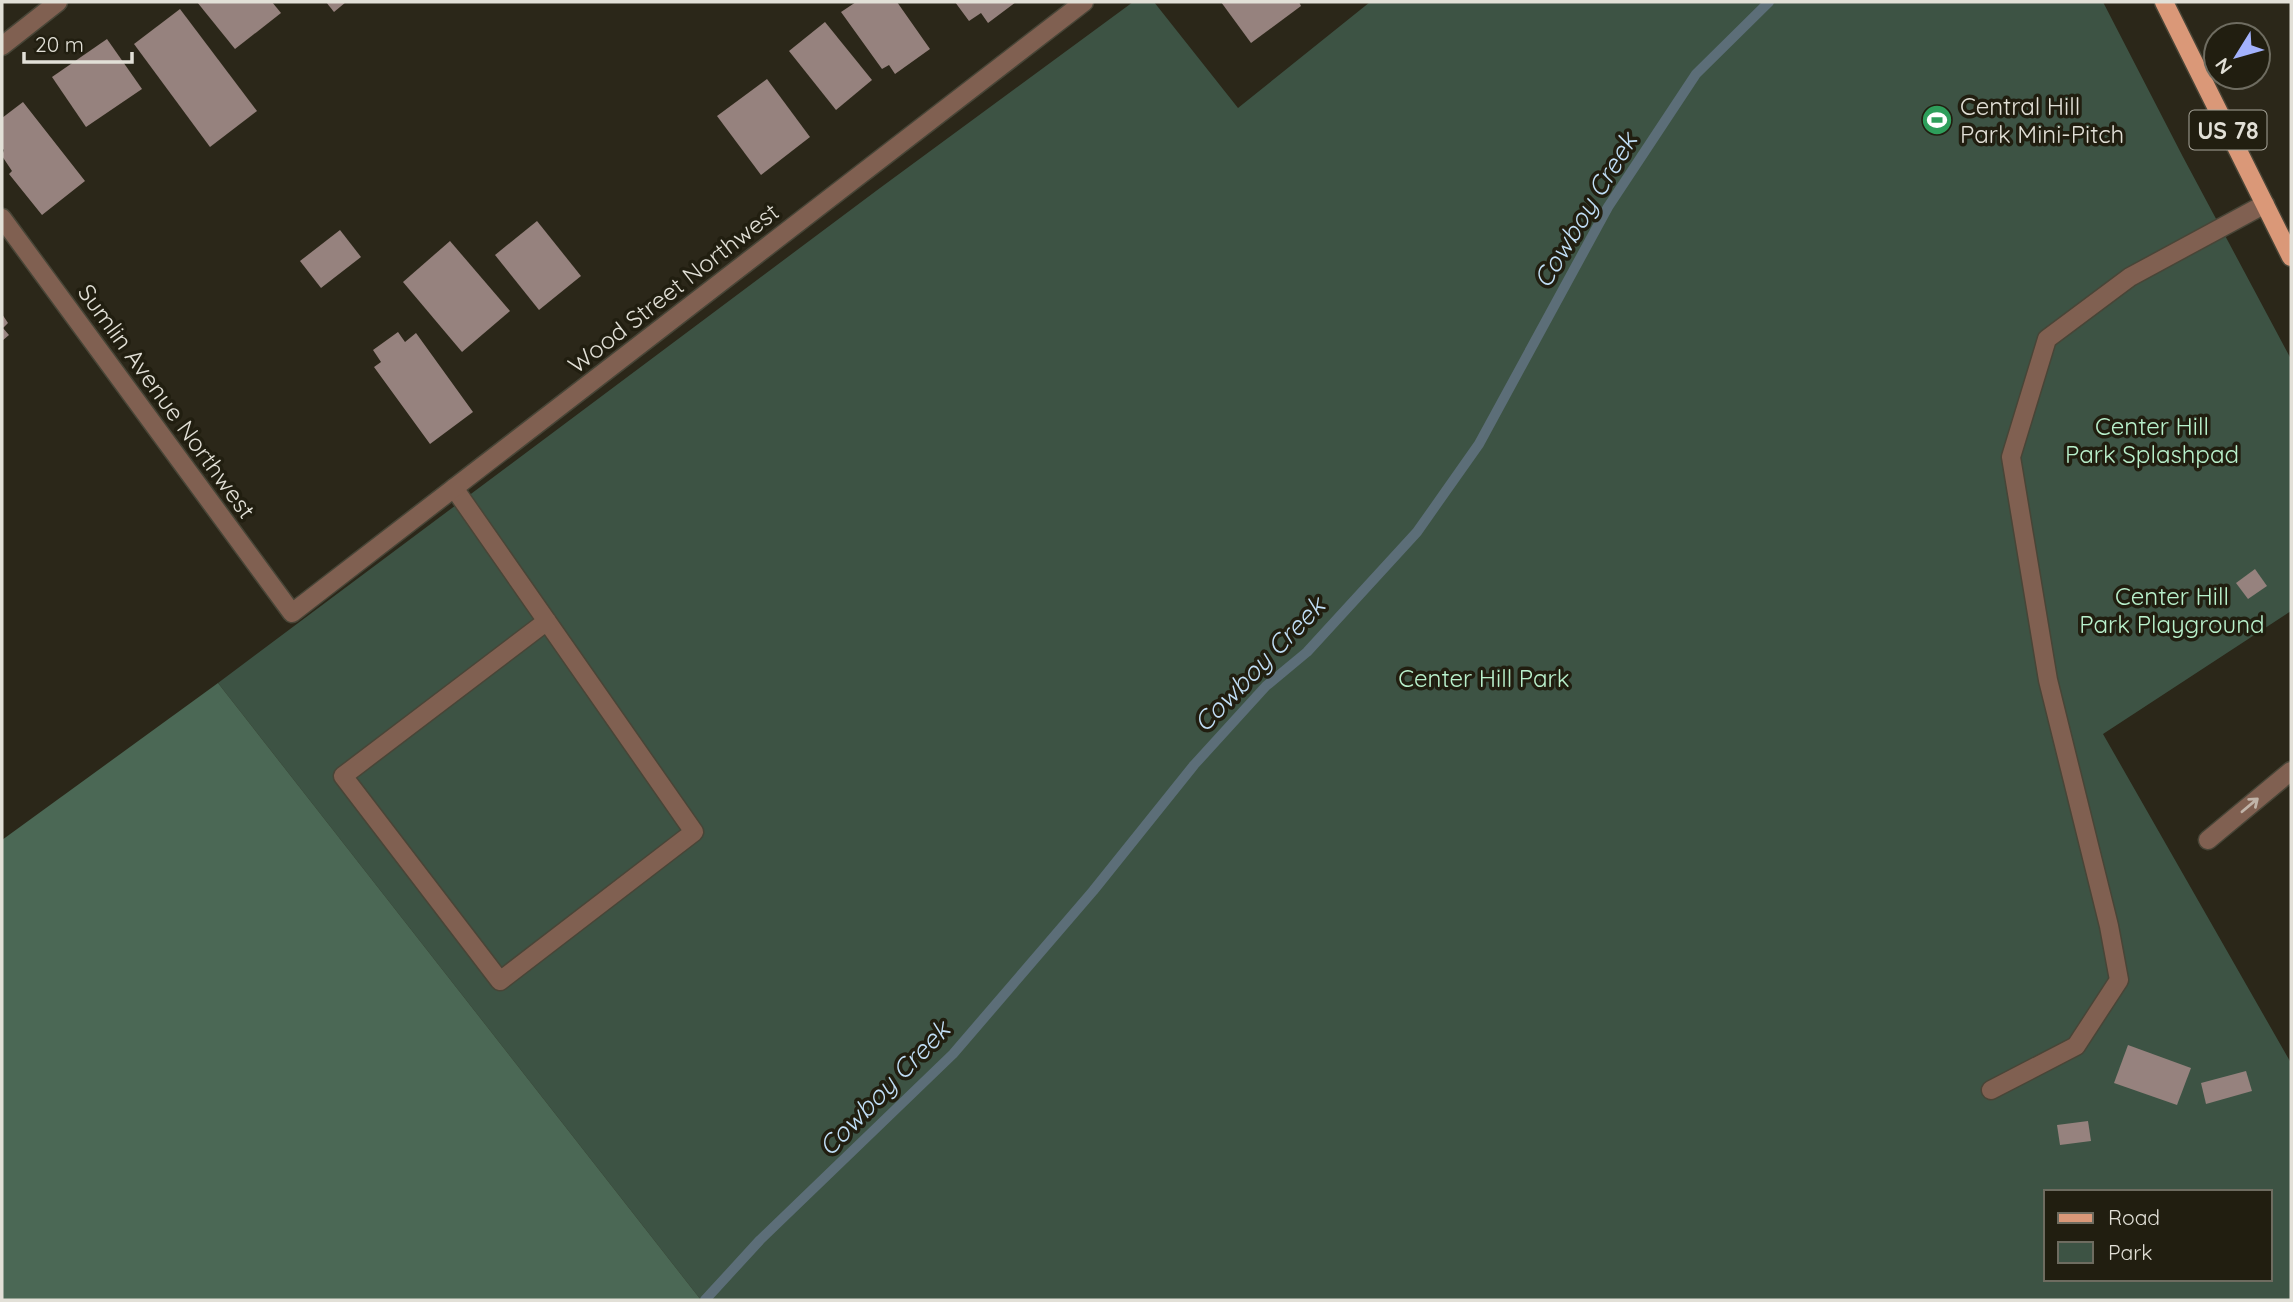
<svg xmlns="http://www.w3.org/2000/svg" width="2293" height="1302" viewBox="0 0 2293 1302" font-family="Quicksand,sans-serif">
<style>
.green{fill:#3d5344;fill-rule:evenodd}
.forest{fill:#4b6855}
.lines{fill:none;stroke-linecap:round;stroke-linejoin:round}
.stream{stroke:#5c6e78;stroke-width:10}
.building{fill:#96827e}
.lane-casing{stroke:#484537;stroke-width:21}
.street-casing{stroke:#484537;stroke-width:21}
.primary-casing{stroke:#484537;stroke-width:21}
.lane{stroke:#806051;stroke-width:18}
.street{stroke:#806051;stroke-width:18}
.primary{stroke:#da9878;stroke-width:18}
.oneway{stroke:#c0b3a8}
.labels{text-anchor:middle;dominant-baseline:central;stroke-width:7;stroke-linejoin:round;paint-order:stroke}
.shield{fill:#211e10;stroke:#a8a69b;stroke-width:2}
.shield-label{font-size:23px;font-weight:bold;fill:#e2e0d7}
.poi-label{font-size:24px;fill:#e2e0d7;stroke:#211e10;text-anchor:start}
.street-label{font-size:24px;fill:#e2e0d7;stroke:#211e10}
.park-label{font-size:24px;fill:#b9f1cc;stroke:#211e10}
.water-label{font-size:26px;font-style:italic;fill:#c0def6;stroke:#211e10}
</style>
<rect width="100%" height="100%" fill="#2b2719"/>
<!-- green -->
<path class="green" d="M1133,2H1154L1238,108L1370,2H2103L2183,157L2291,359V611L2103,734L2291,1063V1300H701L218,683L880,188ZM2046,1192H2270V1279H2046Z"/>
<!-- forest -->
<polygon class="forest" points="218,683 701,1300 2,1300 2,840"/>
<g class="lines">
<!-- stream -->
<polyline class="stream" points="705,1300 760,1240 953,1054 1093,891 1194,765 1266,686 1307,652 1417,532 1479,444 1608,207 1696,74 1769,2"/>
</g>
<!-- building -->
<g class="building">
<polygon points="197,2 272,2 281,13 235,49"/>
<polygon points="326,2 346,2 334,12"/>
<polygon points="856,2 897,2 930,49 895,74 889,65 882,69 841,12"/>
<polygon points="955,2 1016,2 988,23 981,13 969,21"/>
<polygon points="1221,2 1299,2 1301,6 1251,43"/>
<polygon points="180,9 257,111 210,147 134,44"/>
<polygon points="825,22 872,80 836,110 789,51"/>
<polygon points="107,39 142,89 86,127 52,77"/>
<polygon points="767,79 810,137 761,175 717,116"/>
<polygon points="23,102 85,181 42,215 9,174 12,171 2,156 4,150 2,148 2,118"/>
<polygon points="537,221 581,276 539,310 495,255"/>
<polygon points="340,230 361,257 321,288 300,261"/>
<polygon points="450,241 510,311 462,352 403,282"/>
<polygon points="2,314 8,323 3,328 9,335 2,341"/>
<polygon points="398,332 405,342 416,333 473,412 430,444 374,367 381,362 373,350"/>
<polygon points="2255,569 2267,586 2248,599 2236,583"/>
<polygon points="2128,1045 2191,1068 2177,1105 2114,1083"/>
<polygon points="2246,1071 2252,1091 2206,1104 2201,1083"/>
<polygon points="2088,1121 2091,1141 2060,1145 2057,1125"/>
</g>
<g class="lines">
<!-- lane casing -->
<g class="lane-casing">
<g id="lane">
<polyline points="454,488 694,832 500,981 343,776 547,621"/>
<polyline points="2208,840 2291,771"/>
<polyline points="1991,1090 2076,1046 2119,980 2109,926 2048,680 2011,457 2047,339 2130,277 2265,204"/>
</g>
</g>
<!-- street casing -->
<g class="street-casing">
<g id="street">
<polyline points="2,46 58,2"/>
<polyline points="2,218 292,613 1084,2"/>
</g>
</g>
<!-- primary casing -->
<g class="primary-casing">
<polyline id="primary" points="2164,2 2291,257"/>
</g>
<!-- lane -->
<use href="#lane" class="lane"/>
<!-- street -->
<use href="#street" class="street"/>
<!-- primary -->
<use href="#primary" class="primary"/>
</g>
<!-- one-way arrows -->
<defs><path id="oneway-shaft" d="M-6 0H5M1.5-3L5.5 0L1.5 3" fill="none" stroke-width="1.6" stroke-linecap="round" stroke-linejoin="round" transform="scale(1.75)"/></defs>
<use class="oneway" href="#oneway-shaft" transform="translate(2250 805) rotate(-40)"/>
<!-- icons -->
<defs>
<g id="stadium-disc" transform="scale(1.575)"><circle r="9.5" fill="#2e9e5b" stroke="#211e10"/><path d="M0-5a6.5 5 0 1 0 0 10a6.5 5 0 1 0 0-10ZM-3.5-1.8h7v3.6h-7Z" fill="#fff"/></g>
</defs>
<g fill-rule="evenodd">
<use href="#stadium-disc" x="1937" y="120"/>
</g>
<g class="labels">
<!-- shield labels -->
<rect class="shield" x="2189.5" y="110.5" width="77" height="39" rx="5"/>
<g class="shield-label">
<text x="2228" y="130">US 78</text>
</g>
<!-- poi labels -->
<g class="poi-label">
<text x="1960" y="106">Central Hill<tspan x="1960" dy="28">Park Mini-Pitch</tspan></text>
</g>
<!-- street labels -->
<g class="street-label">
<text transform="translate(673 288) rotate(-38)">Wood Street Northwest</text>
<text transform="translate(167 401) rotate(54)">Sumlin Avenue Northwest</text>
</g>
<!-- park labels -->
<g class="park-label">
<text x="2152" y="426">Center Hill<tspan x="2152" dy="28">Park Splashpad</tspan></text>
<text x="2172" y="596">Center Hill<tspan x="2172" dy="28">Park Playground</tspan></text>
<text x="1484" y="678">Center Hill Park</text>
</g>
<!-- water labels -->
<g class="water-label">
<text transform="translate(1585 210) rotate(-59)">Cowboy Creek</text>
<text transform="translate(1259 664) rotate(-46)">Cowboy Creek</text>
<text transform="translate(884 1088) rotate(-46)">Cowboy Creek</text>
</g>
</g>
<!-- border -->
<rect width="2293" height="1302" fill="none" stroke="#e2e0d7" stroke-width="7"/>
<!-- legend -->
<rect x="2044" y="1190" width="228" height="91" fill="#211e10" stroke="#6e6c60" stroke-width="2"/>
<rect x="2058" y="1213" width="35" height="10" fill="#da9878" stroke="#6e6c60" stroke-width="2"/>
<text x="2108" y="1225" font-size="21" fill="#e2e0d7">Road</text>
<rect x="2058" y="1242" width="35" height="21" fill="#3d5344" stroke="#6e6c60" stroke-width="2"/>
<text x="2108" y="1260" font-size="21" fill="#e2e0d7">Park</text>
<!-- north arrow -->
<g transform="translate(2237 56) rotate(233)"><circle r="33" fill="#211e10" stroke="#6e6c60" stroke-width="2"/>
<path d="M0-5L12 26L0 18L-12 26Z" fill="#a3b2fd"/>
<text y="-10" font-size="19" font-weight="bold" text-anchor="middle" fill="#e2e0d7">N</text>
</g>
<!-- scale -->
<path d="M24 52v10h108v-10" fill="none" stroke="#e2e0d7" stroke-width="3.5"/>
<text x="35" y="52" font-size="21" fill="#e2e0d7" stroke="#211e10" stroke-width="5" paint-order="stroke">20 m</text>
</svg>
